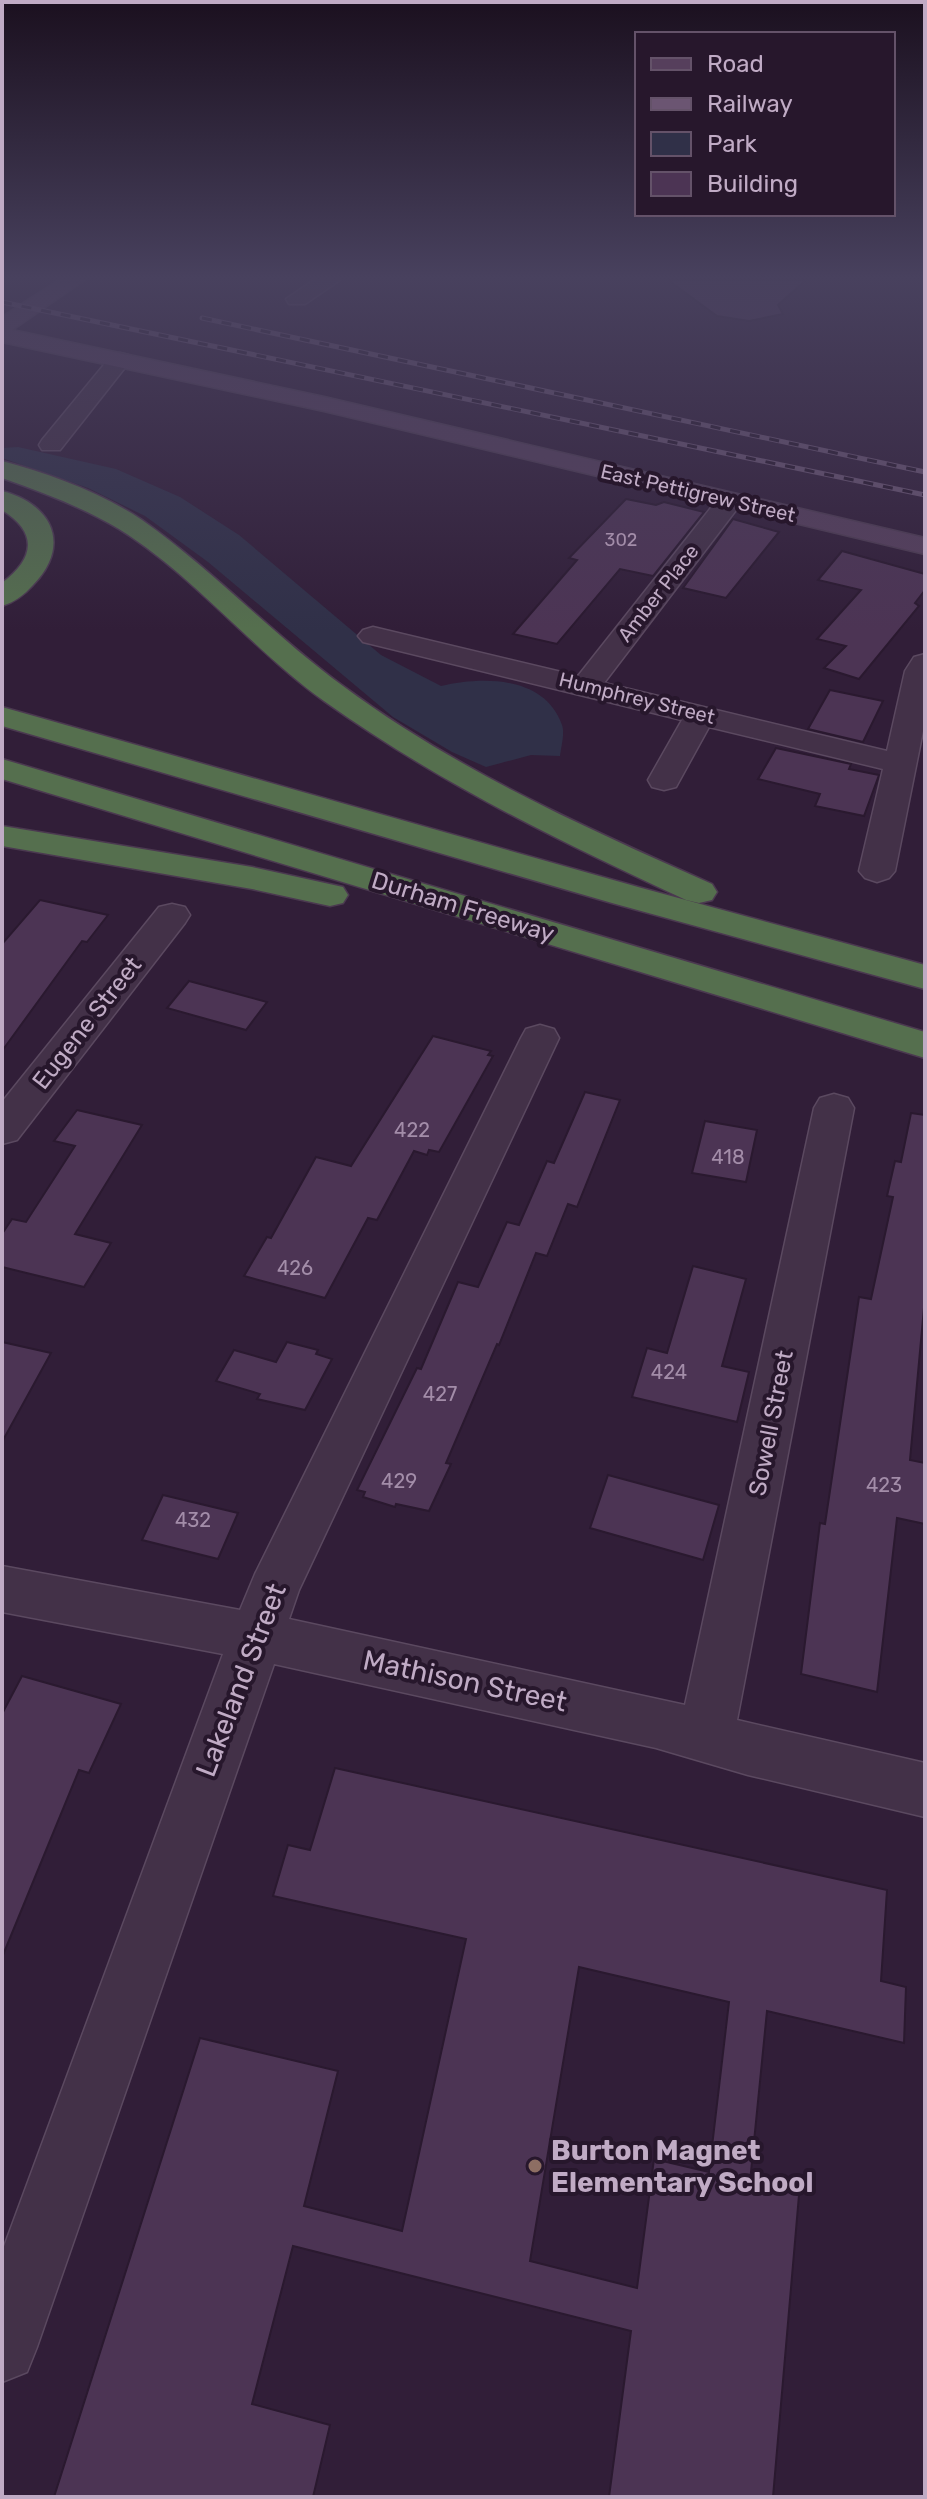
<svg xmlns="http://www.w3.org/2000/svg" width="927" height="2499" viewBox="0 0 927 2499" font-family="Rubik,sans-serif">
<style>
.green{fill:#303048}
.building{fill:#4c3454;stroke:#2a192f;stroke-width:2;fill-rule:evenodd}
.lines{fill:none;stroke-linecap:round;stroke-linejoin:round}
.street-casing{stroke:#5b4960;stroke-width:3}
.secondary-casing{stroke:#4d3b52;stroke-width:3}
.highway-casing{stroke:#4b3950;stroke-width:3}
.street{fill:#433148;fill-rule:evenodd}
.secondary{fill:#563f5c;fill-rule:evenodd}
.highway{fill:#556f4e;fill-rule:evenodd}
.rail-casing{stroke:#6b5572;stroke-width:5}
.rail{stroke:#27172c;stroke-width:3;stroke-dasharray:10;stroke-linecap:butt}
.education-dot{fill:#8d6e63;stroke:#27172c;stroke-width:3}
.labels{text-anchor:middle;dominant-baseline:central;stroke-width:8;stroke-linejoin:round;paint-order:stroke}
.far-number-label{font-size:18px;fill:#a38da9}
.far-street-label{font-size:20px;fill:#c0abc5;stroke:#27172c}
.number-label{font-size:20px;fill:#a38da9}
.street-label{font-size:24px;fill:#c0abc5;stroke:#27172c}
.near-street-label{font-size:28px;fill:#c0abc5;stroke:#27172c}
.near-poi-label{font-size:28px;font-weight:bold;fill:#c0abc5;stroke:#27172c;text-anchor:start}
</style>
<rect width="100%" height="100%" fill="#311e38"/>
<!-- green -->
<path class="green" d="M18,447L116,469L180,497L239,535L381,655L441,686C483,676 545,676 562,725C565,733 561,747 560,756L531,755L486,767L452,752L393,717L208,562L145,516L88,488L2,458V448Z"/>
<!-- building -->
<g class="building">
<polygon points="668,280 806,280 778,305 783,314 749,321 717,316"/>
<polygon points="626,499 656,505 664,502 704,512 653,576 620,569 557,644 513,634 577,560 569,558"/>
<polygon points="733,519 779,532 726,598 683,588"/>
<polygon points="842,551 925,574 925,590 915,603 919,606 859,679 824,668 846,646 817,639 861,590 818,580"/>
<polygon points="830,690 883,701 863,742 808,729"/>
<polygon points="776,748 851,764 849,769 879,775 864,816 815,806 820,794 758,779"/>
<polygon points="40,900 108,915 87,942 82,941 2,1051 2,944"/>
<polygon points="189,981 267,1002 246,1030 167,1008"/>
<polygon points="433,1036 491,1051 488,1055 493,1056 439,1152 429,1150 427,1155 414,1151 377,1220 368,1218 325,1298 244,1276 267,1237 271,1238 316,1157 351,1166"/>
<polygon points="585,1092 620,1100 577,1207 568,1204 547,1256 536,1253 499,1345 497,1344 446,1463 451,1464 429,1511 396,1504 395,1507 363,1497 365,1492 357,1490 417,1368 421,1369 458,1282 478,1287 507,1222 519,1225 547,1161 554,1163"/>
<polygon points="77,1110 142,1125 75,1234 111,1243 84,1287 2,1267 2,1234 12,1219 26,1222 75,1146 54,1141"/>
<polygon points="911,1113 925,1115 925,1297 910,1460 925,1463 925,1524 897,1518 877,1692 801,1674 820,1523 825,1524 859,1297 871,1299 893,1197 887,1196 895,1161 901,1162"/>
<polygon points="705,1121 757,1130 746,1182 692,1173"/>
<polygon points="693,1266 746,1279 722,1366 749,1372 737,1422 632,1397 647,1348 667,1353"/>
<polygon points="2,1342 51,1353 2,1442"/>
<polygon points="287,1342 318,1350 316,1354 332,1359 305,1410 257,1399 260,1394 216,1381 234,1350 276,1362"/>
<polygon points="608,1475 719,1505 703,1560 590,1528"/>
<polygon points="163,1495 238,1513 218,1559 142,1540"/>
<polygon points="22,1676 121,1704 89,1773 79,1770 3,1955 2,1714"/>
<path d="M335,1768L887,1890L881,1981L906,1987L904,2043L767,2011L750,2182L799,2195L773,2497H609L631,2331L293,2246L252,2404L330,2425L313,2497H54L200,2038L338,2071L304,2206L402,2231L466,1939L273,1896L288,1845L310,1850ZM579,1967L729,2002L709,2172L654,2159L637,2288L530,2261Z"/>
</g>
<g class="lines">
<!-- street casing -->
<g class="street-casing">
<g id="street">
<polygon points="314,280 340,280 305,304 289,304 286,299"/>
<polygon points="120,353 128,355 131,360 60,450 42,450 39,445 42,440 112,355"/>
<polygon points="730,493 739,495 743,501 604,683 887,751 905,671 914,657 925,654 925,721 895,871 889,878 877,882 865,878 859,871 883,769 709,727 676,787 664,790 652,787 648,780 682,720 363,642 358,636 363,630 373,627 578,676 721,495"/>
<polygon points="172,904 185,907 190,915 185,923 17,1140 2,1144 2,1102 159,907"/>
<polygon points="540,1025 554,1029 559,1038 299,1590 289,1619 685,1705 814,1108 820,1098 834,1094 848,1098 854,1108 737,1720 925,1763 925,1817 748,1775 656,1748 274,1664 37,2347 27,2372 2,2382 2,2252 223,1654 2,1612 2,1566 240,1610 255,1574 521,1038 526,1029"/>
</g>
</g>
<!-- secondary casing -->
<g class="secondary-casing">
<polygon id="secondary" points="59,280 84,280 12,330 324,397 925,538 925,554 324,411 2,342 2,317"/>
</g>
<!-- highway casing -->
<g class="highway-casing">
<g id="highway">
<path d="M2,461C48,473 102,493 142,520C213,570 273,635 343,686C456,770 584,827 712,884L717,892L712,900L699,903L686,900C557,840 441,784 324,701C254,651 192,574 119,529C82,507 42,492 2,478Z"/>
<path d="M2,491C52,504 72,545 33,585C24,595 15,602 2,606V583C34,559 39,533 2,510Z"/>
<polygon points="2,707 638,887 925,965 925,989 612,903 2,726"/>
<polygon points="2,759 925,1032 925,1058 2,779"/>
<polygon points="2,826 252,867 343,887 348,895 343,903 330,906 252,889 2,846"/>
</g>
</g>
<!-- street -->
<use href="#street" class="street"/>
<!-- secondary -->
<use href="#secondary" class="secondary"/>
<!-- highway -->
<use href="#highway" class="highway"/>
<!-- rail casing -->
<g class="rail-casing">
<g id="rail">
<polyline points="2,302 925,495"/>
<polyline points="202,318 925,472"/>
</g>
</g>
<!-- rail -->
<use href="#rail" class="rail"/>
</g>
<!-- sky -->
<linearGradient id="sky" x2="0" y2="1"><stop stop-color="#1b101f"/><stop offset="0.44" stop-color="#48415e"/><stop offset="1" stop-color="#48415e" stop-opacity="0"/></linearGradient>
<rect width="927" height="630" fill="url(#sky)"/>
<!-- markers -->
<circle class="education-dot" cx="535" cy="2166" r="8"/>
<g class="labels">
<!-- far-number labels -->
<g class="far-number-label">
<text x="621" y="540">302</text>
</g>
<!-- far-street labels -->
<g class="far-street-label">
<text transform="translate(698 493) rotate(13)">East Pettigrew Street</text>
<text transform="translate(658 593) rotate(-52)">Amber Place</text>
<text transform="translate(637 698) rotate(14)">Humphrey Street</text>
</g>
<!-- number labels -->
<g class="number-label">
<text x="412" y="1130">422</text>
<text x="728" y="1157">418</text>
<text x="295" y="1268">426</text>
<text x="669" y="1372">424</text>
<text x="440" y="1394">427</text>
<text x="399" y="1481">429</text>
<text x="884" y="1485">423</text>
<text x="193" y="1520">432</text>
</g>
<!-- street labels -->
<g class="street-label">
<text transform="translate(463 907) rotate(17)">Durham Freeway</text>
<text transform="translate(87 1023) rotate(-52)">Eugene Street</text>
<text transform="translate(771 1423) rotate(-79)">Sowell Street</text>
</g>
<!-- near-street labels -->
<g class="near-street-label">
<text transform="translate(241 1680) rotate(-69)">Lakeland Street</text>
<text transform="translate(465 1681) rotate(12)">Mathison Street</text>
</g>
<!-- near-poi labels -->
<g class="near-poi-label">
<text x="551" y="2150">Burton Magnet<tspan x="551" dy="32">Elementary School</tspan></text>
</g>
</g>
<!-- border -->
<rect width="927" height="2499" fill="none" stroke="#c0abc5" stroke-width="8"/>
<!-- legend -->
<rect x="635" y="32" width="260" height="184" fill="#27172c" stroke="#645269" stroke-width="2"/>
<rect x="651" y="58" width="40" height="12" fill="#563f5c" stroke="#645269" stroke-width="2"/>
<text x="707" y="72" font-size="24" fill="#c0abc5">Road</text>
<rect x="651" y="98" width="40" height="12" fill="#6b5572" stroke="#645269" stroke-width="2"/>
<text x="707" y="112" font-size="24" fill="#c0abc5">Railway</text>
<rect x="651" y="132" width="40" height="24" fill="#303048" stroke="#645269" stroke-width="2"/>
<text x="707" y="152" font-size="24" fill="#c0abc5">Park</text>
<rect x="651" y="172" width="40" height="24" fill="#4c3454" stroke="#645269" stroke-width="2"/>
<text x="707" y="192" font-size="24" fill="#c0abc5">Building</text>
</svg>
